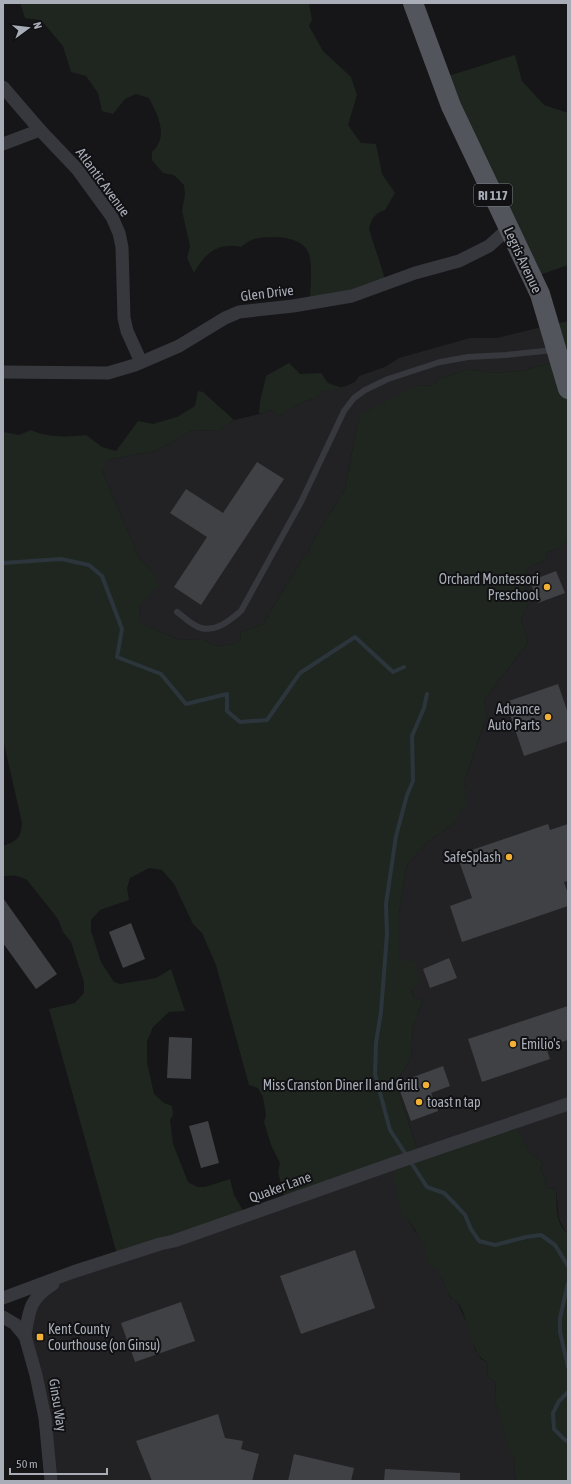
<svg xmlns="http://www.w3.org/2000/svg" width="571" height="1484" viewBox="0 0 571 1484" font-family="'Asap Condensed',sans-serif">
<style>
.built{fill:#222225}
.green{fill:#1e261f}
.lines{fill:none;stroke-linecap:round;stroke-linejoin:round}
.stream{stroke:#2c353c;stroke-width:4}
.building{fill:#404145}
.service{stroke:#37383d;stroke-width:6}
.minor{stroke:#37383d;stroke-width:13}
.primary{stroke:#53555c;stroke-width:20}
.poi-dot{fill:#f2b134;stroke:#111113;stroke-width:1.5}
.labels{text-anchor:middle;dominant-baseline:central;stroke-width:4;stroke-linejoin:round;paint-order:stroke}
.shield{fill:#111113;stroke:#7b7e86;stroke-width:1}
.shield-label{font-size:13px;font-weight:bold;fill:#a8adb8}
.street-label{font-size:14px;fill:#a8adb8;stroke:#111113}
.poi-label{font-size:14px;fill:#a8adb8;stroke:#111113;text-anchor:end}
</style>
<rect width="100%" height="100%" fill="#161618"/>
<!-- built -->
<g class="built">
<polygon points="550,325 560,361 520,371 492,373 469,369 438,379 435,385 416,386 358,421 345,489 310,546 308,554 304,556 263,624 241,632 240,640 235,644 217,646 204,640 193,639 179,640 140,623 139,606 155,574 139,558 102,471 107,460 156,451 193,430 218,431 234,420 263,413 271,410 279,416 304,401 317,398 321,392 346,386 355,382 359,376 385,367 399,358 470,338 497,338"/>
<polygon points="568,540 568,1233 565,1231 559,1219 556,1189 546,1188 545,1178 540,1168 543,1162 530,1154 515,1124 418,1151 395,1083 411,1058 413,1026 423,1000 414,997 399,959 399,914 406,867 408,863 429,841 452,825 466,803 464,782 487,715 484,700 528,643 521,619 528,605 524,582 527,568 546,560 547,552 560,548"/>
<polygon points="392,1167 408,1219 415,1231 421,1236 432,1265 440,1273 450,1297 457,1302 469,1327 475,1350 478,1353 481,1359 487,1362 488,1377 496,1383 495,1401 509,1450 514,1456 515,1475 516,1481 53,1481 27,1330 31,1308 59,1281"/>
</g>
<!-- green -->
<g class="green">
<path d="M20,3H309L312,20L309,26L323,51L351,77L357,95L348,125L361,143L376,144L382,174L395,193L385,210C375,213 371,219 369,229L386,282L310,303C310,288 313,267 309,254C303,235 270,235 254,239C250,240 245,244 241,247C218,242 205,253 194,273L187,258L190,246L182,211L185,194L184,185L174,175L163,173L152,160V152C169,137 158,115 149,98L136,94L125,99L113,114L102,111L98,93L86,76L71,72L63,46L41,20L25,18Z"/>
<polygon points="515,55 522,81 544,105 568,113 568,265 534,277 442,78"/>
<polygon points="568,321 568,347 559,349 550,325"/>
<path d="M560,361L568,387V540L560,548L547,552L546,560L527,568L524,582L528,605L521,619L528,643L484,700L487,715L464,782L467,804L452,825L429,841L408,863L406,867L399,914V959L416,962L419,982L411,991L414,997L423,1000L413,1026L411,1058L395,1083L418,1151L515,1123L530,1154L543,1162L540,1168L545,1178L546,1188L556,1189C557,1202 555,1226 568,1233V1481H516L515,1475L514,1456L509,1451L495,1401L496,1383L488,1377L487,1362C468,1352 471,1319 457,1302C455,1300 452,1299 450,1296C443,1285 443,1268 427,1265C430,1246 417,1234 408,1219L402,1218L392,1167L285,1200L278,1172L280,1163L271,1145L264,1122L266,1115L263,1097L258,1088L249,1085L216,965L202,933L193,924L174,884L162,870L149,868L130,878L127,888L129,900L100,910L91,920V931L101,962L114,982L120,984L156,978L171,969L185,1011L169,1012L153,1027L147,1041V1062L154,1094L164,1103L172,1106L173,1115L170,1120L173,1144L188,1182L197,1187H205L230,1179L234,1195L245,1214L118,1258L49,1009L75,1003L84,993V982L71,942L63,932L58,919L27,880C19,876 12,874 3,877V846C17,841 21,838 22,823L3,739V432L19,435L31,430C49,438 67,437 86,435L102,447L116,451L138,421L153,424L177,417L195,406L198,391L203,392L234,420L218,431L193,430L156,451L107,460L102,471L139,558L155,574L159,585L139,606L140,623L179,640L193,639L204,640L217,646L235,644L240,640L241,632L263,624L304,556L308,554L310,546L345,489L358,421L361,414L416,386L435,385L438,379L469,369L492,373L520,371Z"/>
<polygon points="289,363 300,374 321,373 328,383 342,388 321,392 317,398 304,401 279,416 271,410 263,413 259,413 260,402 266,376"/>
</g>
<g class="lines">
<!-- stream -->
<g class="stream">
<polyline points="3,563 61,559 89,565 102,576 122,629 117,657 161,674 186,704 227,694 227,711 240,722 267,720 300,673 355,637 393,672 404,667"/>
<polyline points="427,694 424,708 412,736 413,781 407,795 396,836 386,904 387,934 381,1012 376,1043 375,1074 390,1130 427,1187 444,1193 455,1204 465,1215 471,1229 479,1241 495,1245 526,1237 541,1235 555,1245 568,1266"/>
<polyline points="568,1283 560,1318 560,1332 568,1367"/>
<polyline points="568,1392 559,1401 553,1413 554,1429 565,1440 568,1441"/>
</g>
</g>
<!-- building -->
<g class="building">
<polygon points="257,462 284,479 201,605 174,587 207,537 170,513 186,489 223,513"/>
<polygon points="556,571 565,593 538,603 530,581"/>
<polygon points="558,684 568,713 568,741 524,756 506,702"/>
<polygon points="548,824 550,830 568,824 568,881 564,882 568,894 568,906 462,942 450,906 472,898 457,855"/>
<polygon points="3,898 57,974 36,989 3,943"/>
<polygon points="131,923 145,959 123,968 109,932"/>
<polygon points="449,958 457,978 430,988 423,969"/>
<polygon points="568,1006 568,1040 546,1047 550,1059 482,1082 468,1039"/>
<polygon points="169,1037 192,1038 191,1079 167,1078"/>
<polygon points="443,1066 450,1086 431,1093 438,1111 411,1121 397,1083"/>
<polygon points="208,1121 219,1163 201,1168 189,1126"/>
<polygon points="355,1250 375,1308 301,1334 280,1276"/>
<polygon points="181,1302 195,1341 135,1362 121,1323"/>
<polygon points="218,1414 225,1438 243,1441 241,1449 259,1454 252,1481 152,1481 136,1441"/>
<polygon points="294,1454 354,1468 351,1481 288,1481"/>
<polygon points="385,1469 460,1473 460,1481 384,1481"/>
</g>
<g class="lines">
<!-- service -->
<path class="service" d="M177,612C184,617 193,626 201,628C217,632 230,620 241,611L301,502L344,411L354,398L365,390L388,379L440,362L468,357L506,355L553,350"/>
<!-- minor -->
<g class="minor">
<polyline points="3,87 40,130 77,169 112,217 119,233 122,247 124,318 127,331 141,362"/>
<polyline points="3,144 40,130"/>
<polyline points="3,372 108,373 135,365 179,346 225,318 239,312 293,306 352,296 415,273 459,261 489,246 509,228"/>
<polyline points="3,1298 73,1272 160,1244 174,1241 392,1164 568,1104"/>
<polyline points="3,1317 15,1324 25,1336 36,1375 45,1418 51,1481"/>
<path d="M25,1336C29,1311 29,1299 53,1284"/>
</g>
<!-- primary -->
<polyline class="primary" points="413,3 451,106 540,294 568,389"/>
</g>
<!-- markers -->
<g class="poi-dot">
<circle cx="547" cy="587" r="4"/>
<circle cx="548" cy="717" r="4"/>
<circle cx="509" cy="857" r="4"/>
<circle cx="513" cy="1044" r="4"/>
<circle cx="426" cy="1085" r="4"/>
<circle cx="419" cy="1102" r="4"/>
<rect x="36" y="1333" width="8" height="8" rx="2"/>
</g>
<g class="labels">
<!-- shield labels -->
<rect class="shield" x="474" y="184" width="38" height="22" rx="3"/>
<g class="shield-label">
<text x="493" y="195">RI 117</text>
</g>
<!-- street labels -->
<g class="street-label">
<text transform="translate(103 182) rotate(54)">Atlantic Avenue</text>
<text transform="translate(523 260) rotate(65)">Legris Avenue</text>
<text transform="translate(267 293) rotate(-7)">Glen Drive</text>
<text transform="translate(280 1187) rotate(-20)">Quaker Lane</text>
<text transform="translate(58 1405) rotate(81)">Ginsu Way</text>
</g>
<!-- poi labels -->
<g class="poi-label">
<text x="539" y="579">Orchard Montessori<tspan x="539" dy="16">Preschool</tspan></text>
<text x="540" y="709">Advance<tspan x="540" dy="16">Auto Parts</tspan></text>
<text x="501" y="857">SafeSplash</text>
<text x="521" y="1044" text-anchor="start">Emilio's</text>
<text x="418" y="1085">Miss Cranston Diner II and Grill</text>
<text x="427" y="1102" text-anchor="start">toast n tap</text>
<text x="48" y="1329" text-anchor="start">Kent County<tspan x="48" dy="16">Courthouse (on Ginsu)</tspan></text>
</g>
</g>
<!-- border -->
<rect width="571" height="1484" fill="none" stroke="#a8adb8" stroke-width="8"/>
<!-- north arrow -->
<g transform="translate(28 28) rotate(75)" stroke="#111113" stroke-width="3" paint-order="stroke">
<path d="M0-3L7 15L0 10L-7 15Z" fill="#a8adb8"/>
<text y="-6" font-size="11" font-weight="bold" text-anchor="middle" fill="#a8adb8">N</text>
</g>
<!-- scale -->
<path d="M10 1468v6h97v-6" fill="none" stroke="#a8adb8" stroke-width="2"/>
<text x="16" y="1468" font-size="12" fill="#a8adb8" stroke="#111113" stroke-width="3" paint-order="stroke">50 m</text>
</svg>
